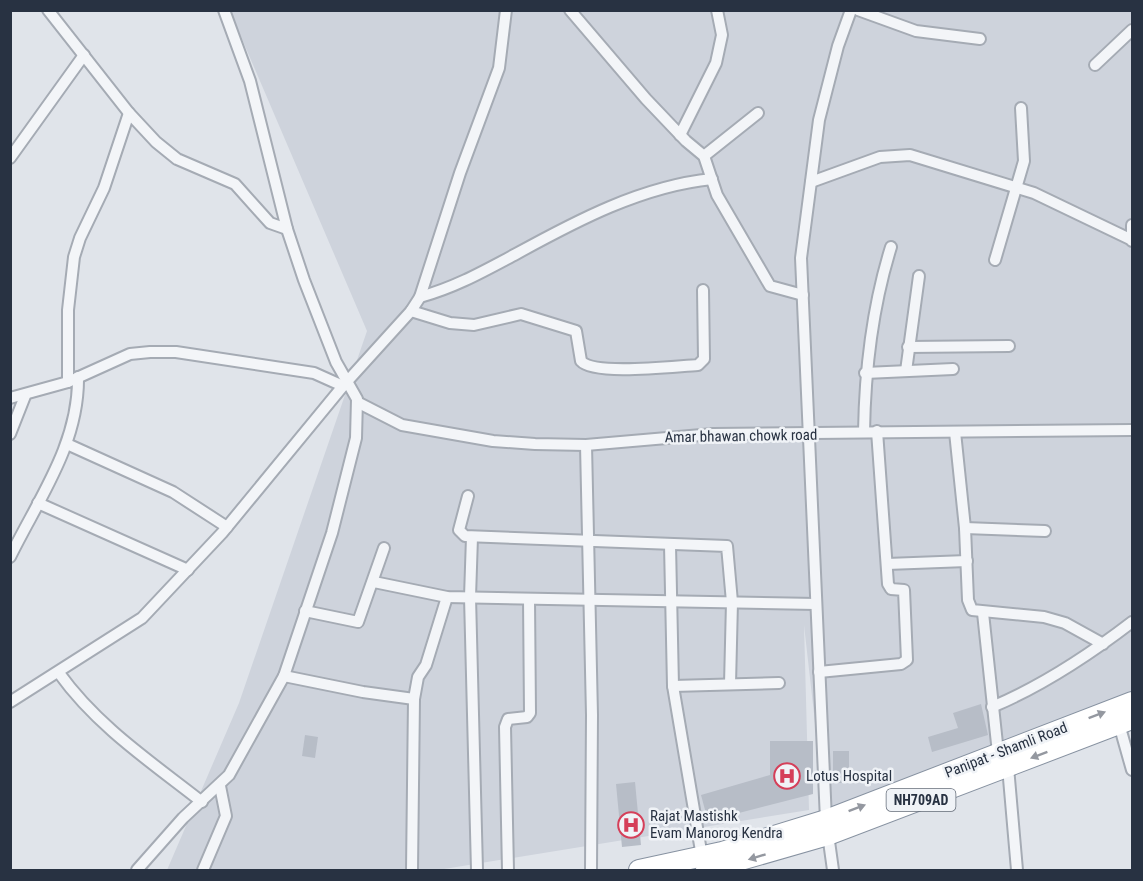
<svg xmlns="http://www.w3.org/2000/svg" width="1143" height="881" viewBox="0 0 1143 881" font-family="'Roboto Condensed',sans-serif">
<style>
.built{fill:#ced3dc}
.building{fill:#b7bdc7}
.lines{fill:none;stroke-linecap:round;stroke-linejoin:round}
.street-casing{stroke:#a5abb4;stroke-width:14}
.highway-casing{stroke:#8792a1;stroke-width:22}
.street{stroke:#f3f5f8;stroke-width:10}
.highway{stroke:#fff;stroke-width:20}
.oneway{fill:#9498a0}
.labels{text-anchor:middle;dominant-baseline:central;stroke-width:5;stroke-linejoin:round;paint-order:stroke}
.shield{fill:#f0f3f7;stroke:#646c78;stroke-width:1.5}
.shield-label{font-size:14px;font-weight:bold;fill:#283242}
.street-label{font-size:15px;fill:#283242;stroke:#f0f3f7}
.poi-label{font-size:15px;fill:#283242;stroke:#f0f3f7;text-anchor:start}
</style>
<rect width="100%" height="100%" fill="#e0e4ea"/>
<!-- built -->
<polygon class="built" points="230,11 1132,11 1132,705 826,820 804,625 809,810 438,870 167,870 239,703 367,331"/>
<!-- building -->
<g class="building">
<polygon points="981,704 988,735 932,752 928,737 958,728 953,713"/>
<polygon points="305,735 318,737 315,758 302,756"/>
<polygon points="770,741 813,741 813,794 708,821 701,795 770,775"/>
<rect x="833" y="751" width="16" height="32"/>
<polygon points="635,782 641,845 622,847 616,784"/>
</g>
<g class="lines">
<!-- street casing -->
<g class="street-casing">
<g id="street">
<polyline points="48,10 129,113 156,142 177,159 235,184 270,223 287,229"/>
<polyline points="570,10 646,99 686,141 704,156 717,195 770,286 803,295"/>
<polyline points="858,10 916,31 980,39"/>
<polyline points="1095,65 1132,30"/>
<polyline points="680,135 716,63 722,35 717,10"/>
<polyline points="704,156 758,113"/>
<polyline points="10,158 84,55"/>
<polyline points="811,182 880,157 910,155 1034,193 1132,240"/>
<polyline points="1132,225 1132,241"/>
<polyline points="995,260 1024,161 1021,108"/>
<path d="M420,297C456,287 484,271 516,254C576,221 642,186 712,179"/>
<path d="M411,311L450,323L474,325L521,314L576,331L581,361C594,376 676,366 698,365L704,359L703,290"/>
<polyline points="908,347 1009,346"/>
<polyline points="906,371 919,276"/>
<polyline points="865,373 953,369"/>
<polyline points="68,382 68,310 74,257 80,238 104,188 129,113"/>
<polyline points="10,398 68,382 130,354 150,352 176,352 314,373 343,386"/>
<polyline points="357,402 402,425 493,441 535,444 586,445 713,434 1132,430"/>
<path d="M864,432C865,369 872,308 891,247"/>
<polyline points="955,432 965,528 968,600 972,610 1044,617 1065,623 1103,644"/>
<polyline points="10,434 25,396"/>
<polyline points="67,444 173,492 227,527"/>
<polyline points="586,445 592,715 591,870"/>
<polyline points="468,496 459,530 465,536 727,546 732,602 730,684"/>
<polyline points="38,503 188,570"/>
<polyline points="965,528 1045,531"/>
<polyline points="472,537 470,597 477,870"/>
<polyline points="670,545 673,686 702,857"/>
<path d="M10,557C39,498 79,444 78,377"/>
<polyline points="887,564 967,561"/>
<polyline points="374,582 447,597 816,604"/>
<polyline points="305,611 358,622 384,548"/>
<polyline points="983,613 998,753 1008,767 1017,870"/>
<polyline points="819,672 901,664 907,660 904,590 891,589 888,584 877,431"/>
<path d="M59,673C97,726 151,762 202,802"/>
<polyline points="284,676 363,692 414,699"/>
<polyline points="673,686 779,683"/>
<polyline points="10,702 142,618 222,533 343,386 411,311 420,297 460,173 499,68 506,10"/>
<path d="M992,707C1042,686 1089,655 1132,622"/>
<polyline points="1119,724 1132,770"/>
<polyline points="137,870 183,818 229,775 284,676 332,533 356,438 357,399 336,362 304,280 287,229 250,81 224,10"/>
<polyline points="203,870 226,816 220,786"/>
<polyline points="412,870 414,699 418,677 426,665 447,597"/>
<polyline points="508,870 505,727 508,719 527,717 530,713 529,599"/>
<polyline points="833,870 826,820 801,258 819,120 838,46 851,10"/>
</g>
</g>
<!-- highway casing -->
<g class="highway-casing">
<g id="highway">
<polyline points="639,870 722,852 826,820 1132,702"/>
<polyline points="706,870 828,835 1132,719"/>
</g>
</g>
<!-- street -->
<use href="#street" class="street"/>
<!-- highway -->
<use href="#highway" class="highway"/>
</g>
<!-- one-way arrows -->
<defs><path id="oneway-solid" d="M-6-.8H1V-3.2L6.5 0L1 3.2V.8H-6Z" transform="scale(1.5)"/></defs>
<g class="oneway">
<use href="#oneway-solid" transform="translate(1097 715) rotate(-21)"/>
<use href="#oneway-solid" transform="translate(1039 755) rotate(159)"/>
<use href="#oneway-solid" transform="translate(857 808) rotate(-21)"/>
<use href="#oneway-solid" transform="translate(757 857) rotate(163)"/>
</g>
<!-- icons -->
<defs>
<g id="hospital-ring" transform="scale(1.35)"><circle r="9.5" fill="#f0f3f7" stroke="#d53f59" stroke-width="1.5"/><path d="M-5-5h3v3.5h4V-5h3V5h-3V1.5h-4V5h-3Z" fill="#d53f59"/></g>
</defs>
<g fill-rule="evenodd">
<use href="#hospital-ring" x="787" y="776"/>
<use href="#hospital-ring" x="631" y="825"/>
</g>
<g class="labels">
<!-- shield labels -->
<rect class="shield" x="886.5" y="789" width="69" height="22" rx="4.5"/>
<g class="shield-label">
<text x="921" y="800">NH709AD</text>
</g>
<!-- street labels -->
<g class="street-label">
<text transform="translate(741 436) rotate(-1)">Amar bhawan chowk road</text>
<text transform="translate(1006 750) rotate(-21)">Panipat - Shamli Road</text>
</g>
<!-- poi labels -->
<g class="poi-label">
<text x="806" y="776">Lotus Hospital</text>
<text x="650" y="816">Rajat Mastishk<tspan x="650" dy="17">Evam Manorog Kendra</tspan></text>
</g>
</g>
<!-- border -->
<rect width="1143" height="881" fill="none" stroke="#283242" stroke-width="24"/>
</svg>
